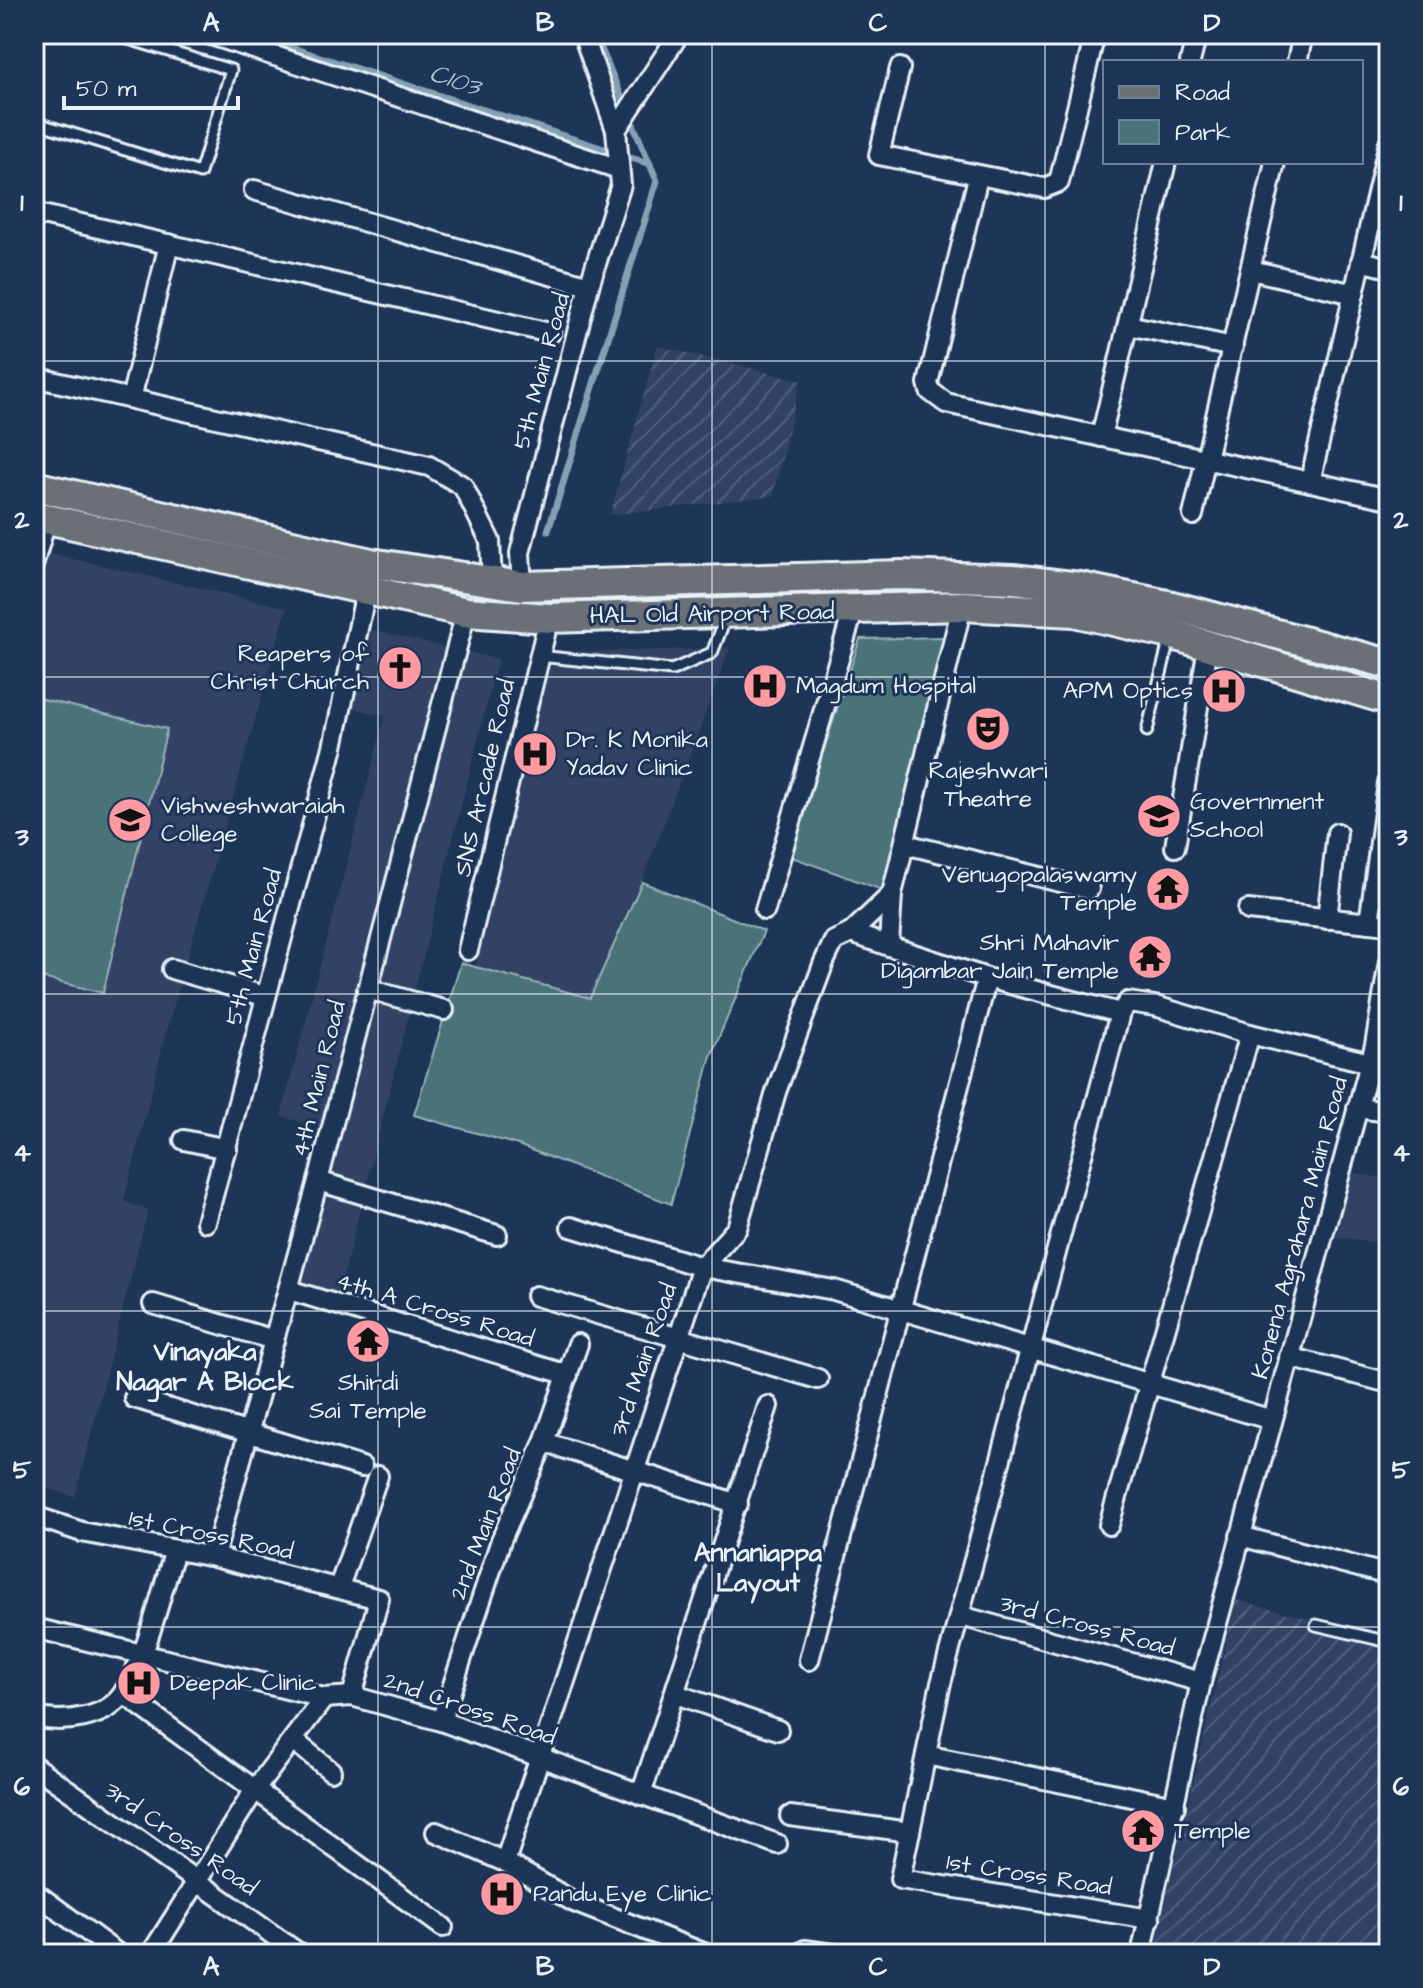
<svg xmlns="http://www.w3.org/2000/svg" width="1423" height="1988" viewBox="0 0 1423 1988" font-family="'Architects Daughter',sans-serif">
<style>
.built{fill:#304265}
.industrial{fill:url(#industrial-furrows)}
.green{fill:#4a7378;stroke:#99b2b8;stroke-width:2}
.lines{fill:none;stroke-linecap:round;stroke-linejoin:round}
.stream{stroke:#83a0b5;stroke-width:7}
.service-casing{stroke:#e8f1f8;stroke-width:15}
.minor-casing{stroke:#e8f1f8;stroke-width:24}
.primary-casing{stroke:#e8f1f8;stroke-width:34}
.service{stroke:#1d3557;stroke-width:9}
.minor{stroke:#1d3557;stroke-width:18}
.primary{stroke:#6a7074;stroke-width:28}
.grid{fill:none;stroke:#e8f1f8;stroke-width:2;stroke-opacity:0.55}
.labels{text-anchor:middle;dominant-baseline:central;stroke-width:6;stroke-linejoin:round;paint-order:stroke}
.street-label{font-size:24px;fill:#e8f1f8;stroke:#1d3557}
.poi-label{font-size:24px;fill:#e8f1f8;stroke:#1d3557;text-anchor:start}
.water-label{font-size:26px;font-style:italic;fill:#adc2d1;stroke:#1d3557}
.neighbourhood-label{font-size:26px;font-weight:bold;fill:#e8f1f8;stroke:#1d3557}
.neatline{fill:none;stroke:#e8f1f8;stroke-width:3}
.grid-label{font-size:26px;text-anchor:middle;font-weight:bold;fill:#e8f1f8}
</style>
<defs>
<pattern id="industrial-furrows" width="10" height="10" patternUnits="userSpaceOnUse" patternTransform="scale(2)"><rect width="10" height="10" fill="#304265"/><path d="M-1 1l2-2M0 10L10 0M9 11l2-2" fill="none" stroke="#4e5e7c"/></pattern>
</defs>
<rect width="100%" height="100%" fill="#1d3557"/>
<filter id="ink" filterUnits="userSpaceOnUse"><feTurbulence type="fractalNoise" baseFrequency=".0125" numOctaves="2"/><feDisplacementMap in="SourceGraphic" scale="16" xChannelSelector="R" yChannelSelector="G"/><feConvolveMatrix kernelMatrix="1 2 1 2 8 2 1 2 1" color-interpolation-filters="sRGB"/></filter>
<g filter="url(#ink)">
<!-- built -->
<g class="built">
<polygon points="34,550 287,608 166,1033 124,1201 148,1210 75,1497 34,1484"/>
<polygon points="368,629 498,659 337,1301 280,1284 326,1130 281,1116 385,716 350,707"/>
<polygon points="730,648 642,882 590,998 476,966 553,653"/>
<polygon points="1349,1172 1389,1179 1389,1244 1337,1237"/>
</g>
<!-- industrial -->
<g class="industrial">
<polygon points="657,346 801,380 773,496 610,515"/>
<polygon points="1236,1600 1389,1639 1389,1954 1153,1954"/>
</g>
<!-- green -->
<g class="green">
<polygon points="945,637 882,890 789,856 860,639"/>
<polygon points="34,697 167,729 103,993 34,976"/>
<polygon points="642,882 764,931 711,1056 671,1204 518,1145 414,1115 461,963 590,998"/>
</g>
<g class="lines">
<!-- stream -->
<g class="stream">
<polyline points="249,34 650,164"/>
<polyline points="548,531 657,181 599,44 604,34"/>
</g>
<!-- service casing -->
<g class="service-casing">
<g id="service">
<polyline points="34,122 200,173 231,70 112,34"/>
<polyline points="34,578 50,524"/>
<polyline points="539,656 672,670 712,653 726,617"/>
<polyline points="1147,731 1170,637"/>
<polyline points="1316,1625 1389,1642"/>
</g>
</g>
<!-- minor casing -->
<g class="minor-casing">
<g id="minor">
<polyline points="208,34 619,169"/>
<polyline points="1190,62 1197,34"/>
<polyline points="1297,62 1303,34"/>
<polyline points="900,68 879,155 1044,188 1059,182 1095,34"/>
<polyline points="616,130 679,34"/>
<polyline points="978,177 928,383 930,391 946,403 1389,499"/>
<polyline points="254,190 589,286"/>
<polyline points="34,213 550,333"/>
<polyline points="1361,261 1389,268"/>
<polyline points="1251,270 1354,294"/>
<polyline points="1128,325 1233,347"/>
<polyline points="34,377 429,466 463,486 490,541 492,582"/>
<polyline points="131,399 169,244"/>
<polyline points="1101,437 1166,162"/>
<polyline points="1310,482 1389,143"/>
<polyline points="1193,515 1275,162"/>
<polyline points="522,586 520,553 589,286 621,185 616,130 583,34"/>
<polyline points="962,606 892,894 889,946 987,978 1120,1013 1128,1002 1155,1006 1250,1034 1370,1063"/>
<polyline points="905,844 1089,889"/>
<polyline points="1175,847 1208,646"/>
<polyline points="765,910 853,611"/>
<polyline points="1248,910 1389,925"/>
<polyline points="1327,919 1337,833"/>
<polyline points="1369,923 1388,783"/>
<polyline points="851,933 892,894"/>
<polyline points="468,950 549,618"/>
<polyline points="172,969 264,996"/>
<polyline points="367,989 444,1010"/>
<polyline points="1120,1013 940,1687 900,1879 1150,1919"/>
<polyline points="1357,1108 1389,1112"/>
<polyline points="184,1140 227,1149"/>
<polyline points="318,1181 497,1235"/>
<polyline points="206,1222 333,747 366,591"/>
<polyline points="571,1227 702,1267 834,1290 1272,1420"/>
<polyline points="289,1290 568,1375"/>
<polyline points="536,1296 818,1379"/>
<polyline points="153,1304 274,1340"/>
<polyline points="1289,1357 1389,1383"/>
<polyline points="134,1398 362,1467"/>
<polyline points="544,1442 738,1504"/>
<polyline points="34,1516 82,1532 214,1557 379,1599 352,1696"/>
<polyline points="1109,1525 1250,1034"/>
<polyline points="1240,1536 1389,1575"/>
<polyline points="214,1557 318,1181 466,612"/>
<polyline points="339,1587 378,1476"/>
<polyline points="961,1616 1201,1682"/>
<polyline points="34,1628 324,1698 352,1696 441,1721 777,1844"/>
<polyline points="809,1660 987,978"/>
<polyline points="124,1694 443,1927"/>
<polyline points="676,1694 778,1730"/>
<path d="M34,1717C62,1724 108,1719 124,1692C148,1654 160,1594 175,1551"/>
<polyline points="441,1721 501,1540 544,1442 578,1344"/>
<polyline points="293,1740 331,1771"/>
<polyline points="926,1755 1175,1806"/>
<polyline points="34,1766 300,1954"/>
<polyline points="641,1795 768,1406"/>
<polyline points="790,1816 910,1832"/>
<polyline points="436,1832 505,1862 574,1902 706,1954"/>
<polyline points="505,1862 702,1267 737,1228 776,1092 824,962 834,941 851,933 889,946"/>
<polyline points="34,1892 118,1954"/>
<polyline points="151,1954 254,1791 324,1698"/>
<polyline points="799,1954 805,1950 833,1954"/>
<polyline points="1141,1954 1201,1682 1375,1045 1389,962"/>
</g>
</g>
<!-- primary casing -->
<g class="primary-casing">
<g id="primary">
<polyline points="34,486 371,563 522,586 902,575 1013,579 1080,587 1172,606 1389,664"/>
<polyline points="34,516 466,612 549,618 962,606 1074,612 1170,634 1389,700"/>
</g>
</g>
<!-- service -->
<use href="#service" class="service"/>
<!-- minor -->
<use href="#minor" class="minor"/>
<!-- primary -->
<use href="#primary" class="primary"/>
</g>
</g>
<!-- grid -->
<path class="grid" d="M378,34V1954M712,34V1954M1045,34V1954M34,361H1389M34,677H1389M34,994H1389M34,1311H1389M34,1627H1389"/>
<!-- icons -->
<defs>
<g id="church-disc" transform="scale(2.3)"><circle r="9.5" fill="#ff9aa2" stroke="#1d3557"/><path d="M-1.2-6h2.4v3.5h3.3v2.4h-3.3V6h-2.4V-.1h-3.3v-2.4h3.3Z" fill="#111"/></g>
<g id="hospital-disc" transform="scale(2.3)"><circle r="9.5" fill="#ff9aa2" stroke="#1d3557"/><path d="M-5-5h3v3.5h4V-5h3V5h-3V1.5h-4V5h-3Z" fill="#111"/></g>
<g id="theatre-disc" transform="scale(2.3)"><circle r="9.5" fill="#ff9aa2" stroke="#1d3557"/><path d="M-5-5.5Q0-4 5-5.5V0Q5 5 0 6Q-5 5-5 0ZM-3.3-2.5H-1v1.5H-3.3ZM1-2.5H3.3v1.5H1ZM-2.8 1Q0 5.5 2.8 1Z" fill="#111"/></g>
<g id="school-disc" transform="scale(2.3)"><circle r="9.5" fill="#ff9aa2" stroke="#1d3557"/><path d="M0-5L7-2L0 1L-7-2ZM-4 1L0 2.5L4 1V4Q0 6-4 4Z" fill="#111"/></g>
<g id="university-disc" transform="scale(2.3)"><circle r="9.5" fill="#ff9aa2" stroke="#1d3557"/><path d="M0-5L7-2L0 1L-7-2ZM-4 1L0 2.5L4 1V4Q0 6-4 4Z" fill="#111"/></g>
<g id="temple-disc" transform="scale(2.3)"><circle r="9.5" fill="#ff9aa2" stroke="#1d3557"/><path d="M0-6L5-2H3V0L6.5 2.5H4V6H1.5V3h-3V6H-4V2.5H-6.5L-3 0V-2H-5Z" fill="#111"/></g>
</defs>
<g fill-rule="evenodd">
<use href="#church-disc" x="400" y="668"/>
<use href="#hospital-disc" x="765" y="686"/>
<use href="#hospital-disc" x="1224" y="691"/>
<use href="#theatre-disc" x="988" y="729"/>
<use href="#hospital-disc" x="535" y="754"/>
<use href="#school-disc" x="1159" y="816"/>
<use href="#university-disc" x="130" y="820"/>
<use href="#temple-disc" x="1168" y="889"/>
<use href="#temple-disc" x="1150" y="957"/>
<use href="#temple-disc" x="368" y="1341"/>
<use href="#hospital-disc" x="139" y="1683"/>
<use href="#temple-disc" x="1143" y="1831"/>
<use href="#hospital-disc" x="502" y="1894"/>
</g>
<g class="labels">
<!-- street labels -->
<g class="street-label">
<text transform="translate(542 371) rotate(-75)">5th Main Road</text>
<text transform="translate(712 614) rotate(-1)">HAL Old Airport Road</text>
<text transform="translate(485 778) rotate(-77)">SNS Arcade Road</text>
<text transform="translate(254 947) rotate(-75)">5th Main Road</text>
<text transform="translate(319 1079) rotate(-76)">4th Main Road</text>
<text transform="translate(1300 1228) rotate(-75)">Konena Agrahara Main Road</text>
<text transform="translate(435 1310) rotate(17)">4th A Cross Road</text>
<text transform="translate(644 1360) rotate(-71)">3rd Main Road</text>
<text transform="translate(486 1524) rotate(-69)">2nd Main Road</text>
<text transform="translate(211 1535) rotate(12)">1st Cross Road</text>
<text transform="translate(1087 1626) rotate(15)">3rd Cross Road</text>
<text transform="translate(470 1709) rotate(19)">2nd Cross Road</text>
<text transform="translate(181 1839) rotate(35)">3rd Cross Road</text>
<text transform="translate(1029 1875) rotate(9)">1st Cross Road</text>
</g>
<!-- poi labels -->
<g class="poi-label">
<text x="369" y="654" text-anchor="end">Reapers of<tspan x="369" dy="28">Christ Church</tspan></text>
<text x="796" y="686">Magdum Hospital</text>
<text x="1193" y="691" text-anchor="end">APM Optics</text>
<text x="566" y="740">Dr. K Monika<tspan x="566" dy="28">Yadav Clinic</tspan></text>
<text x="988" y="771" text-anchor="middle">Rajeshwari<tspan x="988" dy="28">Theatre</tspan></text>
<text x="1190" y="802">Government<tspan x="1190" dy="28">School</tspan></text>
<text x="161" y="806">Vishweshwaraiah<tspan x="161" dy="28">College</tspan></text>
<text x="1137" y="875" text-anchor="end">Venugopalaswamy<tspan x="1137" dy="28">Temple</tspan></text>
<text x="1119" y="943" text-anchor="end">Shri Mahavir<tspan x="1119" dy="28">Digambar Jain Temple</tspan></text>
<text x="368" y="1383" text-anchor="middle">Shirdi<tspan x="368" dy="28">Sai Temple</tspan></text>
<text x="170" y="1683">Deepak Clinic</text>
<text x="1174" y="1831">Temple</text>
<text x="533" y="1894">Pandu Eye Clinic</text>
</g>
<!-- water labels -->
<g class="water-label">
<text transform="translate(455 80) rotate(18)">C103</text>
</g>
<!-- neighbourhood labels -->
<g class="neighbourhood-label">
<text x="205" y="1352">Vinayaka<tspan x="205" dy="30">Nagar A Block</tspan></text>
<text x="758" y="1553">Annaniappa<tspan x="758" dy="30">Layout</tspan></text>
</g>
</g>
<!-- margin -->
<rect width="1423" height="1988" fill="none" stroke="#1d3557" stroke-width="88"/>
<!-- legend -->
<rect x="1103" y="60" width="260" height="104" fill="#1d3557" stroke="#6e8097" stroke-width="2"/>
<rect x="1119" y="86" width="40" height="12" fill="#6a7074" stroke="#6e8097" stroke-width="2"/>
<text x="1175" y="100" font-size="24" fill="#e8f1f8">Road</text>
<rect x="1119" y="120" width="40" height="24" fill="#4a7378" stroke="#6e8097" stroke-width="2"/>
<text x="1175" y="140" font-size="24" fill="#e8f1f8">Park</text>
<!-- scale -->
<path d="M64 96v12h174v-12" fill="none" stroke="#e8f1f8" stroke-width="4"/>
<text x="76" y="96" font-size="24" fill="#e8f1f8" stroke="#1d3557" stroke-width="6" paint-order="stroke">50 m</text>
<rect x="44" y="44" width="1335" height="1900" class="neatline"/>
<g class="grid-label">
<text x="211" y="31">A</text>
<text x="545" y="31">B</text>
<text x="878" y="31">C</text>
<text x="1212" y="31">D</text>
<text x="22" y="211">1</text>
<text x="1401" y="211">1</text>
<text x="22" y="528">2</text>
<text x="1401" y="528">2</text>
<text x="22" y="845">3</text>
<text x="1401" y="845">3</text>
<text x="22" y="1161">4</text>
<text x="1401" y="1161">4</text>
<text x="22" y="1478">5</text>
<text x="1401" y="1478">5</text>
<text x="22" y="1795">6</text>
<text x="1401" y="1795">6</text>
<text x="211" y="1975">A</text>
<text x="545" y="1975">B</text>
<text x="878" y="1975">C</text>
<text x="1212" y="1975">D</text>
</g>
</svg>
